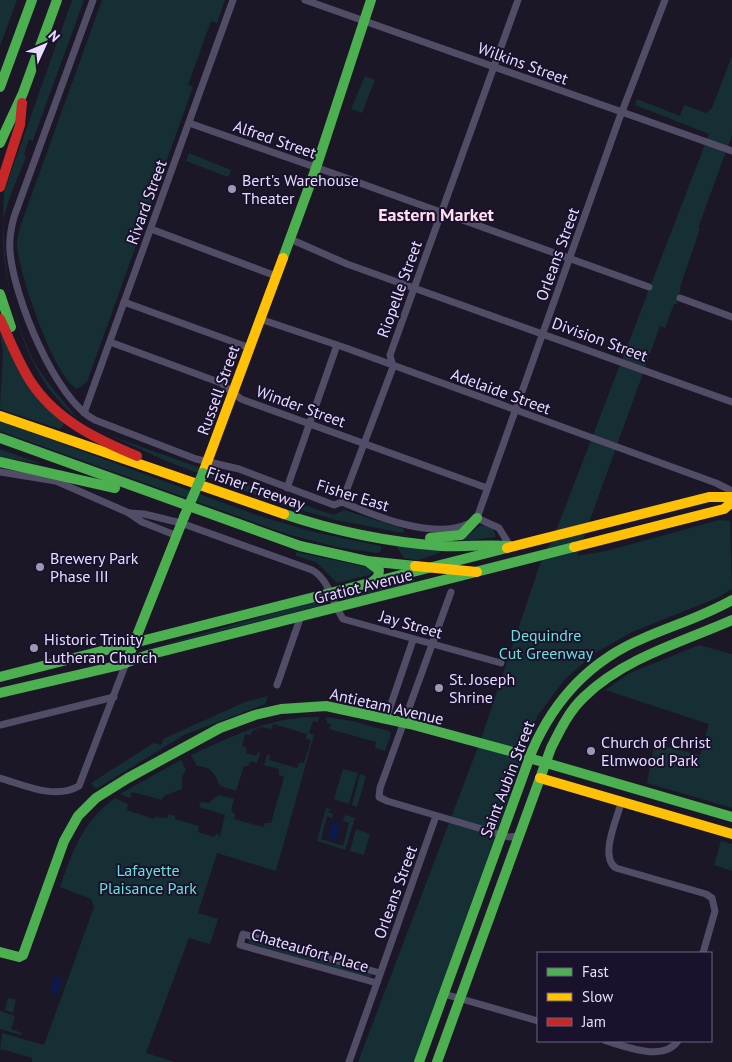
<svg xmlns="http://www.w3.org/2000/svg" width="732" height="1062" viewBox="0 0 732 1062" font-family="'PT Sans',sans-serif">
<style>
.green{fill:#152f35}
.water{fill:#0c194a}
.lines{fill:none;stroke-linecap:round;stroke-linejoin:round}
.street{stroke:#524d67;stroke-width:7}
.fast{stroke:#4caf50;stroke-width:10}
.slow{stroke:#ffc107;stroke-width:10}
.jam{stroke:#c62828;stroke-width:10}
.fast-bridge{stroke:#4caf50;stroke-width:10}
.poi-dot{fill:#9f98b3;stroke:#1a112d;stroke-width:2}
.labels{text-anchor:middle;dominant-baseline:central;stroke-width:4;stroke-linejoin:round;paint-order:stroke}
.street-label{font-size:16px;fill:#e6ddff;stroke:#1a112d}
.poi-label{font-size:16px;fill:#e6ddff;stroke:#1a112d;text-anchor:start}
.park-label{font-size:16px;fill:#66e3d6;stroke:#1a112d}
.neighbourhood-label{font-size:18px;font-weight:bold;fill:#ffdfef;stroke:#1a112d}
</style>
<rect width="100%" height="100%" fill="#1c1727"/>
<!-- green -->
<g class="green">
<polygon points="0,0 17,0 0,46"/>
<path d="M72,0H84L34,137L33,141L29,139L24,155L26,157C18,178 7,200 3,222C0,263 16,333 38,368C49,386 65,403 78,419C14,368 0,270 4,192Z"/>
<path d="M102,0H225L217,23L211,21L188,85L193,87L87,382L77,389C53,375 20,275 17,247C16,241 19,234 20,227Z"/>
<polygon points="732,56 732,135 698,228 700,229 681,284 677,304 674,304 665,328 660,326 577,556 606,551 719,520 730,521 732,589 717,598 632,632 595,653 565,679 538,715 523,747 520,764 494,840 415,1060 413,1062 358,1062 481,739 539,567 559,523 709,134 635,105 637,99 680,116 684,105 706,113 712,108"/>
<polygon points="365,76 375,80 362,113 351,109"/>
<polygon points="189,153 231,170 228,177 186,161"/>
<polygon points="0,333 64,424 60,429 0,409 3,351"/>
<polygon points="0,421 259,516 314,532 381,546 381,551 377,553 336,547 287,534 0,431"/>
<polygon points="111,436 310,507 334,515 344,510 404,529 403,533 336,520 279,504 166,461"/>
<polygon points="0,449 42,464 0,457"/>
<polygon points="479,526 484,525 493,529 496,537 462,541"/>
<polygon points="396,546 440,550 439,553 418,560 404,558"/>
<polygon points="296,552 372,568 373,572 369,575 337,583 316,562 296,556"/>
<polygon points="414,577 415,582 346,599 343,596"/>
<polygon points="316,601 323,605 152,648"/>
<polygon points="699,645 732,654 732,808 647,783 654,746 656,744 700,755 709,724 605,690 630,673"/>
<polygon points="268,696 265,704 184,735 96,789 91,783 154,743 161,745 163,739 245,702"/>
<path d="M319,717L318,722L313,721L309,733L314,735L276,871L217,853L198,913L218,919L210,944L189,938L146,1053L175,1062H32V1058L1,1049L0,1051L2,1033L44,1045L94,907L91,899L60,887C72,852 83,821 115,798L128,804L127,810L154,819V817L167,818L169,814L175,816V819L199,826L198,832L214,837L218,832L219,839L225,815L199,807L201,802L209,803L218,795L234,799L231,811L235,814L234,819L263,827L265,823H271L284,777L279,775V769L264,765L267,755H270L269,760L297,768L299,763H304L311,741L306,738L307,734L273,724L272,729L261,727L252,731L251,735L245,734L242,746L247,748L246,753L256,756L258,751L260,753L257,763L251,761L248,766H244L236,791L220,786C215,773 211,767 197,766L191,755C233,736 272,716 319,717Z"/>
<polygon points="326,717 352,721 389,731 391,734 385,751 375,748 376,742 329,729 331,724 327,723"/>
<polygon points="181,760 186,770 182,777 182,789 164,796 162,800 132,792 130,798 120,794"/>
<polygon points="343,769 358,773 349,804 334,799"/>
<polygon points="360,774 366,776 357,807 352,805"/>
<polygon points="326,808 334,810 329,810 328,812 333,814 332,818 327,816 321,839 343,846 349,823 343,821 345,815 355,818 345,850 317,841"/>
<polygon points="356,829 370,834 364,855 350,851"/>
<polygon points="721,841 732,844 732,871 714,865"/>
<polygon points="249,939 372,974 370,978 248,943"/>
<polygon points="8,998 16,1000 13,1013 5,1010"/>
<polygon points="0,1011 15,1016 11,1029 22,1033 21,1035 0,1029"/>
</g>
<!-- water -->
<g class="water">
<polygon points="332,821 340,823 336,841 328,838"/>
<polygon points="54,976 62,978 58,995 50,992"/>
</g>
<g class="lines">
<!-- street -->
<g class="street">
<path d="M93,0L14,217C11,228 9,240 10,251C13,295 55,400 95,420L196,459L239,469L334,505L342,502C375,516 433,540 468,524"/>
<polyline points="305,0 732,151"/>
<polyline points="189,123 352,180"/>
<polyline points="357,182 649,287"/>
<polyline points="151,229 276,276"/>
<polyline points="290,239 347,264 732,402"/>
<polyline points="680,298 732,317"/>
<polyline points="124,302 250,348"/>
<polyline points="260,319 346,348 716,483 732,491"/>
<polyline points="110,342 221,383 241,399 487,488"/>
<polyline points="84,413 233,0"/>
<polyline points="0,472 56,481 129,513"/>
<polyline points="287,488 337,345"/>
<polyline points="342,502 393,367 390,355 518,0"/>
<polyline points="477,518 618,122 665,0"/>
<polyline points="477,518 499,528 510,546"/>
<path d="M175,535L142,522L129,513L144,514L181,523L312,570C329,579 333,604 343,619L501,663"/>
<polyline points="451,592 380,788 379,797 387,801 509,837 519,836"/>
<polyline points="277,685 301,616"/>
<polyline points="386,719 413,640"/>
<polyline points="0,725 114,697"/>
<path d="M0,778C24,785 55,800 79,786L126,663"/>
<path d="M621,803C617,819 599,857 616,868L706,894L712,898L715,911L703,953"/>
<polyline points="377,983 240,945 243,934 380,973"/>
<polyline points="444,994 538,1021"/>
<path d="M606,1041C627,1047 663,1062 678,1041"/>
<polyline points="349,1062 436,816"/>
</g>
<!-- fast -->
<g class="fast">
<polyline points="0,87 32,0"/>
<polyline points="0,143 23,93 57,0"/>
<polyline points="283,258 316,168 371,0"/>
<polyline points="0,294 11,327"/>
<polyline points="0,438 300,546 367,561 415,566"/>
<polyline points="0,462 115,488"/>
<path d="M284,514C334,531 389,542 441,546C464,547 487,544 510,546"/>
<polyline points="430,538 461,535 477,518"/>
<polyline points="367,561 379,570 378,577 372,582"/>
<polyline points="126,663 184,517"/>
<polyline points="0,677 507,548"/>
<polyline points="0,693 116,666 148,655 574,547"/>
<polyline points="529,758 732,817"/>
<polyline points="0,952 19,957 23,955 64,841 78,816 96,798 128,778 220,728 255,715 281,709 326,706 410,724 517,753"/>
<path d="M419,1062L532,751C555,698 591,660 644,638C674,625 704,616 732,600"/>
<path d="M437,1062L551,748C560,730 569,711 584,697C624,658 682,642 732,620"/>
</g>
<!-- slow -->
<g class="slow">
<polyline points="0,416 284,514"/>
<polyline points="203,473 283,258"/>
<polyline points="574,547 724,509 732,502"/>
<polyline points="507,548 709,497 732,497"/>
<polyline points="415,566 477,572"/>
<polyline points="540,778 732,834"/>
</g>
<!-- jam -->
<g class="jam">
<polyline points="0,187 20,125 22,103"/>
<path d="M0,319C10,340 18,362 31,382C56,420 96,439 137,456"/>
</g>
<!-- fast-bridge -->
<polyline class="fast-bridge" points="184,517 203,473"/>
</g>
<!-- markers -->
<g class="poi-dot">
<circle cx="232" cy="189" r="5"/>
<circle cx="40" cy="567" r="5"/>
<circle cx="34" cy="648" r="5"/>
<circle cx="439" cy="688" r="5"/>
<circle cx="591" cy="751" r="5"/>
</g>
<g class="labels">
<!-- street labels -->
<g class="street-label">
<text transform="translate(523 63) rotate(20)">Wilkins Street</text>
<text transform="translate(275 139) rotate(19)">Alfred Street</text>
<text transform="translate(146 202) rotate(-70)">Rivard Street</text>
<text transform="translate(557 254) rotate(-70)">Orleans Street</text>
<text transform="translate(399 289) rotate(-70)">Riopelle Street</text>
<text transform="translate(600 339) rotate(20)">Division Street</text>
<text transform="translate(218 390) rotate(-70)">Russell Street</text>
<text transform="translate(501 391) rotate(20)">Adelaide Street</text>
<text transform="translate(301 406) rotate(20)">Winder Street</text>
<text transform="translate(256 488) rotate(19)">Fisher Freeway</text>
<text transform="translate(353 495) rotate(17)">Fisher East</text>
<text transform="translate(363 586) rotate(-14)">Gratiot Avenue</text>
<text transform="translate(411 624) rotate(16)">Jay Street</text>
<text transform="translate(387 706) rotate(13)">Antietam Avenue</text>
<text transform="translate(507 779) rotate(-69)">Saint Aubin Street</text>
<text transform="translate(395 892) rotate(-70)">Orleans Street</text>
<text transform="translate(310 950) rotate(16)">Chateaufort Place</text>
</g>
<!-- poi labels -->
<g class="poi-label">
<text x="242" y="180">Bert's Warehouse<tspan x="242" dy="18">Theater</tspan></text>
<text x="50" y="558">Brewery Park<tspan x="50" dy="18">Phase III</tspan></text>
<text x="44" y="639">Historic Trinity<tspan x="44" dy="18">Lutheran Church</tspan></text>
<text x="449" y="679">St. Joseph<tspan x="449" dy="18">Shrine</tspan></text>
<text x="601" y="742">Church of Christ<tspan x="601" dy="18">Elmwood Park</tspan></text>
</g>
<!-- park labels -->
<g class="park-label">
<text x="546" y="635">Dequindre<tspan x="546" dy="18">Cut Greenway</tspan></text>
<text x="148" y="870">Lafayette<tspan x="148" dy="18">Plaisance Park</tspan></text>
</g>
<!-- neighbourhood labels -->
<g class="neighbourhood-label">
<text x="436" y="214">Eastern Market</text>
</g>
</g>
<!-- legend -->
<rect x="537" y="952" width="175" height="90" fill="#1a112d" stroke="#6c6381"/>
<rect x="547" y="968" width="25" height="8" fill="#4caf50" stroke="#6c6381"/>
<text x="582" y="977" font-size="15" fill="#e6ddff">Fast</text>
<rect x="547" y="993" width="25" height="8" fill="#ffc107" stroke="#6c6381"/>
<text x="582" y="1002" font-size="15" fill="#e6ddff">Slow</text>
<rect x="547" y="1018" width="25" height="8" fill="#c62828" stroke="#6c6381"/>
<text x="582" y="1027" font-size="15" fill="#e6ddff">Jam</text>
<!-- north arrow -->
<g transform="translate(45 45) rotate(46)" stroke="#1a112d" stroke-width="4" paint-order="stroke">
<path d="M0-4L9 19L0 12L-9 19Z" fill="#e6ddff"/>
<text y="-8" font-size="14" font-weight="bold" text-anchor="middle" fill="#e6ddff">N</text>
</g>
</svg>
